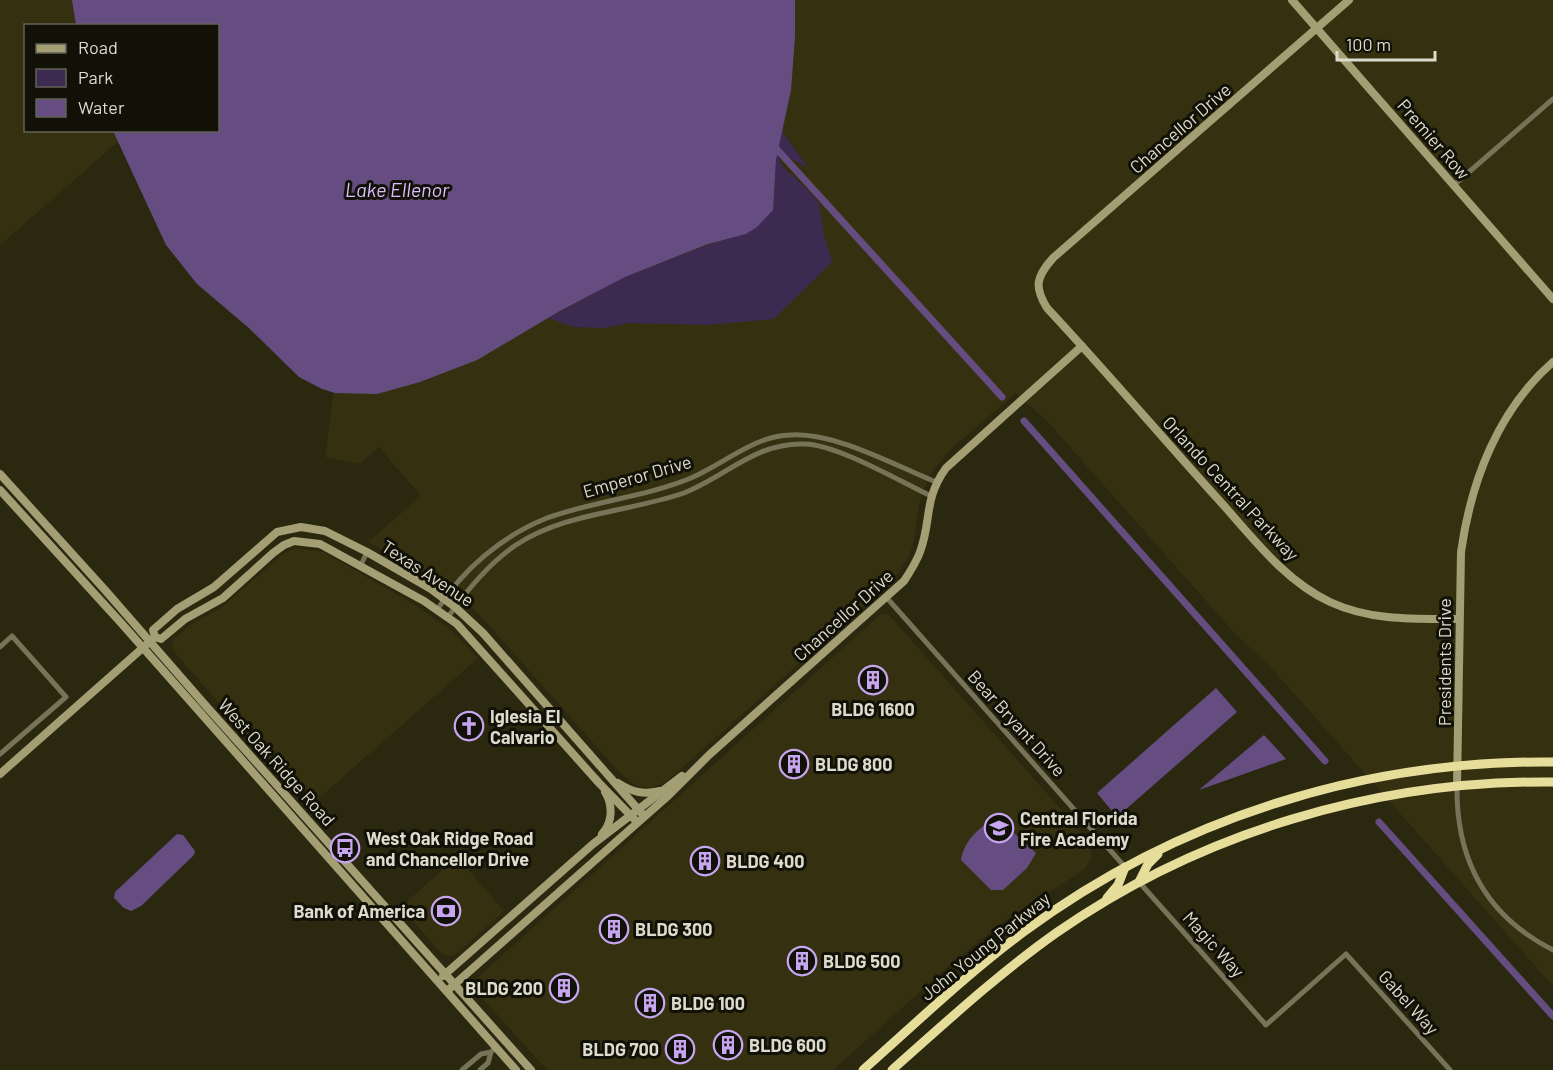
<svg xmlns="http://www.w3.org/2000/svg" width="1553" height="1070" viewBox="0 0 1553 1070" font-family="Barlow,sans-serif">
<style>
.built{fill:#353110}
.green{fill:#3c2a51}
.water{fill:#654d82}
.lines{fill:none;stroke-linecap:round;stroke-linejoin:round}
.canal{stroke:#654d82;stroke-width:7}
.street{stroke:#767359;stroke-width:5}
.secondary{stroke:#a39e73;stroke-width:8}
.highway{stroke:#e5dd99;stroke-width:9}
.labels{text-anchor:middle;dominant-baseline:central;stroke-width:6;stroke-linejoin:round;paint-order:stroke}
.street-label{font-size:18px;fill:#dddbcd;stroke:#121107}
.poi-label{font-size:18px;font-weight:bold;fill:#dddbcd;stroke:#121107;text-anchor:start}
.water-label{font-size:20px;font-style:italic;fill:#d9beff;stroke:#121107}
</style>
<rect width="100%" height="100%" fill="#2b2810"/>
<!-- built -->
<g class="built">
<polygon points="0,0 102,0 101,25 26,26 26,130 130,131 0,245"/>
<polygon points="761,0 1553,0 1553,986 1275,672 1231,629 1047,421 1016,393 953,447 933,470 920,498 914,540 909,557 893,580 667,781 652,788 635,785 620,773 479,614 460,596 368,542 421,496 379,447 359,464 325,457 338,360"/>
<polygon points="296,548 323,552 415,605 450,629 478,658 310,806 176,654 172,646 174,639 190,625 221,608 286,552"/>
<polygon points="881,614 889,615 1089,841 1092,857 1085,869 1007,919 952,963 833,1070 547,1070 475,990 472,986 475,980"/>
<polygon points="457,857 504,911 455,955 449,957 442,954 401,907"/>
</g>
<!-- green -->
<polygon class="green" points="782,131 808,168 784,155 779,158 783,167 807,189 819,203 824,236 832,262 774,319 707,325 629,323 605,328 573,327 548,318 625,277 723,239 773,210 776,160"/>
<!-- water -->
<g class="water">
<polygon points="72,0 795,0 795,37 791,90 776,160 773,210 757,227 746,234 708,244 625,277 558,312 477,360 420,382 377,394 335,393 322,389 299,377 250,329 197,284 166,245 113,131 218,130 218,26 76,25"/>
<polygon points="1216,688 1237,712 1117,817 1097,793"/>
<polygon points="1264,735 1286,759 1199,790"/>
<path d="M997,818L1036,853L1027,868L1003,890H991L961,860C964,840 980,826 997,818Z"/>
<polygon points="177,834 183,835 195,851 194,855 141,906 131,911 124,908 114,898 115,892"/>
</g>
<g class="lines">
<!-- canal -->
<g class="canal">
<polyline points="773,145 1002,397"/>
<polyline points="1024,421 1325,761"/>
<polyline points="1379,822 1553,1016"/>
</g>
<!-- street -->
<g class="street">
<polyline points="1454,185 1553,99"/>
<polyline points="361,565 367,552"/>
<polyline points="887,598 1125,867"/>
<path d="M437,610C463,569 502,536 547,518C594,501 645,497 691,478C724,464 754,436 790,435C835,432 894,465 936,482"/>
<path d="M448,617C467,590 489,563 516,545C564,513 627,512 681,494C725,478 754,442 805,444C838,445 899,481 931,496"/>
<polyline points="0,647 12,636 66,697 0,754"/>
<path d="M1457,786C1456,860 1486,916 1553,950"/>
<polyline points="1139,882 1266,1025 1346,954 1450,1070"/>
<polyline points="462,1070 481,1054 491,1052 496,1047"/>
<polyline points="480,1070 488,1063 491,1052"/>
</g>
<!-- secondary -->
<g class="secondary">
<polyline points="1292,0 1553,299"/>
<path d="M1349,0L1053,258C1036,277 1034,287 1047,308C1105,370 1160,435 1217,498C1251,535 1283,580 1330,602C1371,621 1415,619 1459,619"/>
<polyline points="0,474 105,590 206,706 531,1070"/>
<polyline points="0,490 122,624 516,1070"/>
<polyline points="155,637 161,639 185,619 223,598 273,553 284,545 294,541 320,544 424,601 457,624 599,783 637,822"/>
<polyline points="0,774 137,653 155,637 153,630 177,609 214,587 277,532 301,527 325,531 367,552 431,589 455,607 483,633 644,816"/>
<path d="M618,783C632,792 643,795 660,791"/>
<path d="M1457,786L1461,552C1471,481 1498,410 1553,362"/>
<path d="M602,834C613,822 613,805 605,792"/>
<polyline points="443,976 593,844 682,776"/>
<path d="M447,991L669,795L709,755L904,581C910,572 916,563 920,552C932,520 923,500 946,468L1082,346"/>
</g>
<!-- highway -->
<g class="highway">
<polyline points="1139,882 1148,864 1158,854"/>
<polyline points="1107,898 1118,885 1125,867"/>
<path d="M863,1070C916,1023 968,973 1025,931C1178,818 1364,760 1553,762"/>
<path d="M892,1070C945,1023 998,974 1056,933C1201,832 1377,780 1553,782"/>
</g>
</g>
<!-- icons -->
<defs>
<g id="building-ring" transform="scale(1.5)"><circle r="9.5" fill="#121107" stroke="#c6a6f0" stroke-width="1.5"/><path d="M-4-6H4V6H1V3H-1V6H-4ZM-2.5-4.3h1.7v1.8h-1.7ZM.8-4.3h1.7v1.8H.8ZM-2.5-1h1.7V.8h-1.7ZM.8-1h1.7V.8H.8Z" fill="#c6a6f0"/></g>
<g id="church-ring" transform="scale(1.5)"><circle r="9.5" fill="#121107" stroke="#c6a6f0" stroke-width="1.5"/><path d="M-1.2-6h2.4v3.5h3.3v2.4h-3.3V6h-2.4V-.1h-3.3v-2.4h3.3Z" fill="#c6a6f0"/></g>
<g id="school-ring" transform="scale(1.5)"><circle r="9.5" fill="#121107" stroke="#c6a6f0" stroke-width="1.5"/><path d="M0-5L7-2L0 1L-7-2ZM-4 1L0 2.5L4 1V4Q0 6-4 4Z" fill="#c6a6f0"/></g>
<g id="bus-ring" transform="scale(1.5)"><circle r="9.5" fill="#121107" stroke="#c6a6f0" stroke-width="1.5"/><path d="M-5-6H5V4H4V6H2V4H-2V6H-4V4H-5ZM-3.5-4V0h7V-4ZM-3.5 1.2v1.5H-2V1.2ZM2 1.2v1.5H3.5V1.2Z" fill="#c6a6f0"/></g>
<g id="bank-ring" transform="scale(1.5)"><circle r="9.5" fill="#121107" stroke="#c6a6f0" stroke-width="1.5"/><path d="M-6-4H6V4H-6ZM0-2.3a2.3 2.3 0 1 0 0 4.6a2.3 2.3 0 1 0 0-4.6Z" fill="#c6a6f0"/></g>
</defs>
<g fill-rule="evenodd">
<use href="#building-ring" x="873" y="680"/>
<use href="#church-ring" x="469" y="726"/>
<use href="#building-ring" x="794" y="764"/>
<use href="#school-ring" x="999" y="828"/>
<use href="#bus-ring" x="345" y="848"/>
<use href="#building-ring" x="705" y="861"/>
<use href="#bank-ring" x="446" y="911"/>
<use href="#building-ring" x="614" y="929"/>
<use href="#building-ring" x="802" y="961"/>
<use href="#building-ring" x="564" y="988"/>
<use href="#building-ring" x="650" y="1003"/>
<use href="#building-ring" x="728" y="1045"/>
<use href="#building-ring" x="680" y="1049"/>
</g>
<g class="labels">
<!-- street labels -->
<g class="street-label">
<text transform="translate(1180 128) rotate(-41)">Chancellor Drive</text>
<text transform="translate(1434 139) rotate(49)">Premier Row</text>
<text transform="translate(637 476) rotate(-16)">Emperor Drive</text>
<text transform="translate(1231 488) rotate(47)">Orlando Central Parkway</text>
<text transform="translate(428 573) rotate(33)">Texas Avenue</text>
<text transform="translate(843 615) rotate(-42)">Chancellor Drive</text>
<text transform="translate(1444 662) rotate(-90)">Presidents Drive</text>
<text transform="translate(1017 723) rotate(48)">Bear Bryant Drive</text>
<text transform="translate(277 762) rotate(48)">West Oak Ridge Road</text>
<text transform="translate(1214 944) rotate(48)">Magic Way</text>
<text transform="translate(985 946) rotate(-39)">John Young Parkway</text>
<text transform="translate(1409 1002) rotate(48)">Gabel Way</text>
</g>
<!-- poi labels -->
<g class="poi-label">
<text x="873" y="709" text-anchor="middle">BLDG 1600</text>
<text x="490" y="716">Iglesia El<tspan x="490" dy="21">Calvario</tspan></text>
<text x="815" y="764">BLDG 800</text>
<text x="1020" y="818">Central Florida<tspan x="1020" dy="21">Fire Academy</tspan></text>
<text x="366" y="838">West Oak Ridge Road<tspan x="366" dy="21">and Chancellor Drive</tspan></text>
<text x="726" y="861">BLDG 400</text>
<text x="425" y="911" text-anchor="end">Bank of America</text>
<text x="635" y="929">BLDG 300</text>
<text x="823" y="961">BLDG 500</text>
<text x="543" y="988" text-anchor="end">BLDG 200</text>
<text x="671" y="1003">BLDG 100</text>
<text x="749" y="1045">BLDG 600</text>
<text x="659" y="1049" text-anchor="end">BLDG 700</text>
</g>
<!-- water labels -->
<g class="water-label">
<text x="397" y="189">Lake Ellenor</text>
</g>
</g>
<!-- legend -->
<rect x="24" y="24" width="195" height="108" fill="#121107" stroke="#636256" stroke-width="1.5"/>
<rect x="36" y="44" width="30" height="9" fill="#a39e73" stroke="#636256" stroke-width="1.5"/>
<text x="78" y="54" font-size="18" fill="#dddbcd">Road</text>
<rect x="36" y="69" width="30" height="18" fill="#3c2a51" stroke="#636256" stroke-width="1.5"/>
<text x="78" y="84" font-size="18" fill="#dddbcd">Park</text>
<rect x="36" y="99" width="30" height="18" fill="#654d82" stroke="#636256" stroke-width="1.5"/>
<text x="78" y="114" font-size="18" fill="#dddbcd">Water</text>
<!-- scale -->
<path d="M1337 51v9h98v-9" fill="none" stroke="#dddbcd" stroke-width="3"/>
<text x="1346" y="51" font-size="18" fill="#dddbcd" stroke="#121107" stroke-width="4.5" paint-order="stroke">100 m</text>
</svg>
